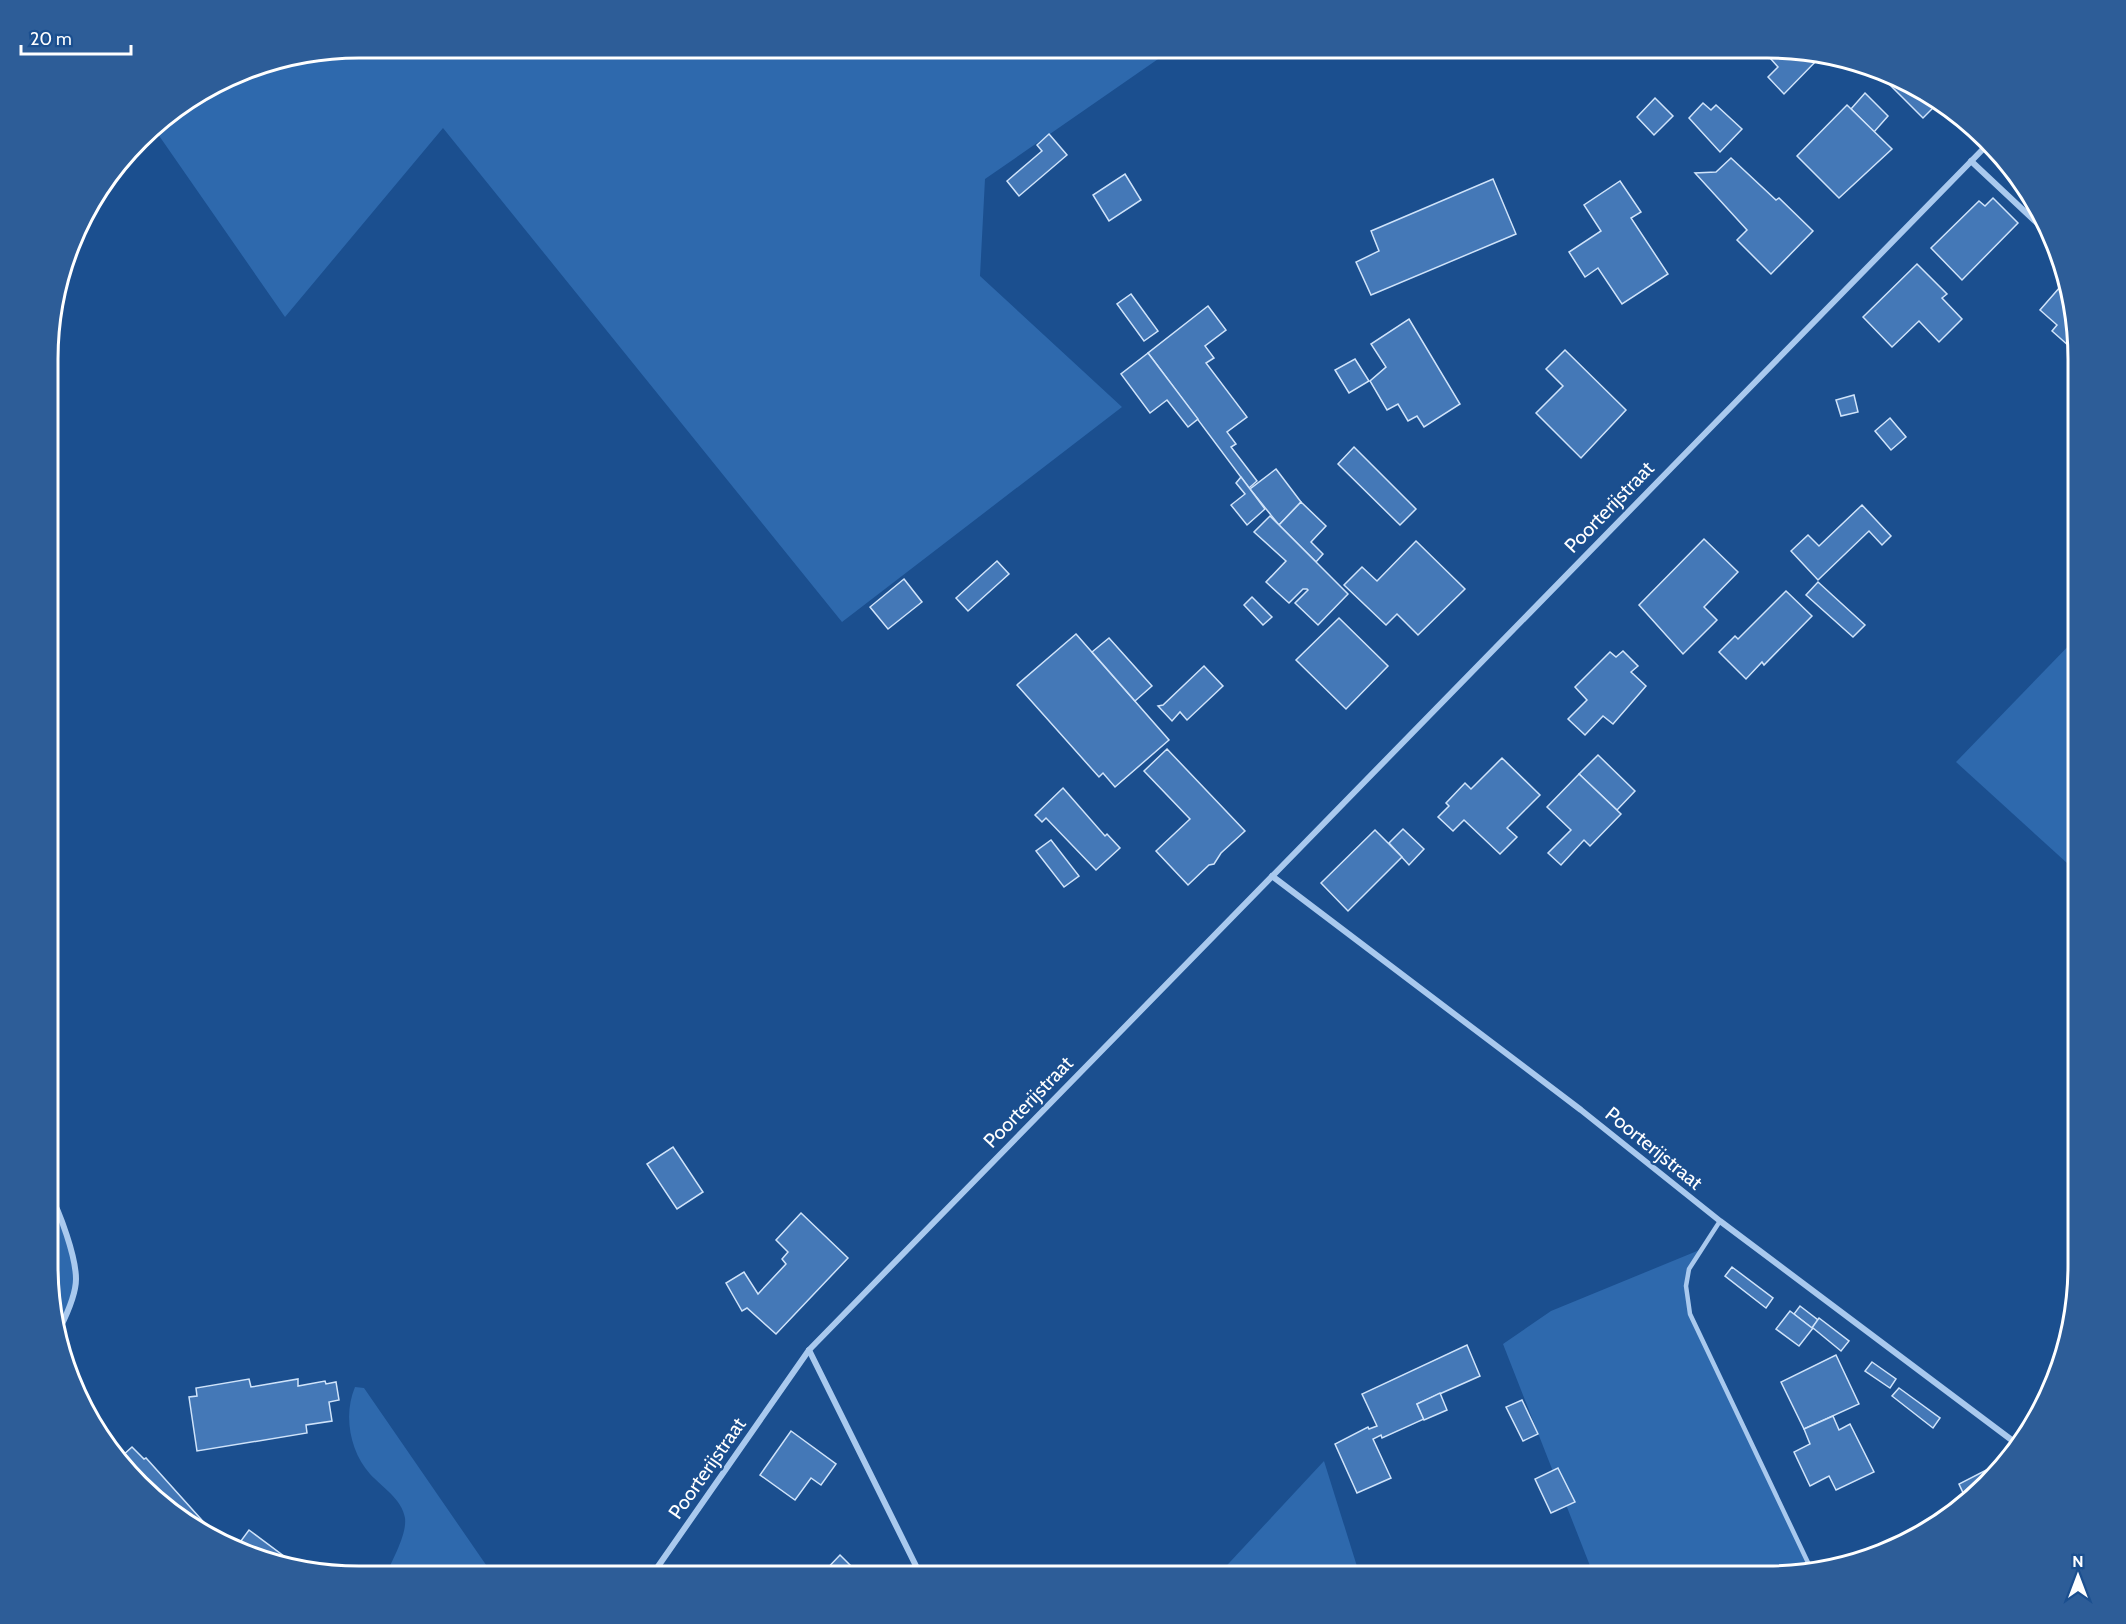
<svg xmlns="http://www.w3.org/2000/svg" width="2126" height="1624" viewBox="0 0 2126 1624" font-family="Cabin,sans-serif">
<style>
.green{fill:#2e69ad}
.building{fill:#4478b7;stroke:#cfe3fa;stroke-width:1.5}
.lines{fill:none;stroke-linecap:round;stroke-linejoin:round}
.service{stroke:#a9c9ee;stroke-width:4.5}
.minor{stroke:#a9c9ee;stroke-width:6}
.labels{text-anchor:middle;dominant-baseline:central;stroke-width:4.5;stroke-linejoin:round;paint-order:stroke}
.street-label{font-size:20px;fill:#fff;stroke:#1b4f8f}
.rim{fill:none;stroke:#fff;stroke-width:3}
</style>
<rect width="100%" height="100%" fill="#1b4f8f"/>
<!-- green -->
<g class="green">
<polygon points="360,48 1174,48 985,179 980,276 1122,407 842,622 443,128 285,317 153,127 259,65"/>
<polygon points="2078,636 2078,873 1956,762"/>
<polygon points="49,1194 65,1231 76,1279 60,1328 49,1285"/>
<path d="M1702,1249C1685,1275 1686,1284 1690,1314L1812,1571L1766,1576H1594L1503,1344L1551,1311Z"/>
<path d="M355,1387L364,1388L493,1575H386C392,1560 407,1535 405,1518C402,1499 382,1487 370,1474C350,1452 343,1415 355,1387Z"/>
<polygon points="1324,1461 1360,1576 1217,1576"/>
</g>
<!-- building -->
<g class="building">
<polygon points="1762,49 1786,49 1820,57 1784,94 1768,77 1778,67"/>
<polygon points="1885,72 1937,104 1923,118 1881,76"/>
<polygon points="1865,93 1888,116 1874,132 1851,109"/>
<polygon points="1655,98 1673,116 1654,135 1637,117"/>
<polygon points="1703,103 1711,110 1716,105 1742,129 1720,152 1689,118"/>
<polygon points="1847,105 1892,149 1839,198 1797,156"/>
<polygon points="1049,134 1067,155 1019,196 1007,181 1042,151 1037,145"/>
<polygon points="1731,158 1776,200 1779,198 1813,231 1771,274 1737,240 1747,230 1695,173 1716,172"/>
<polygon points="1125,174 1141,200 1109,221 1093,195"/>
<polygon points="1493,179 1516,234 1371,295 1356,262 1379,251 1371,231"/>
<polygon points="1620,181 1641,212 1631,218 1668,274 1622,304 1598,268 1585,277 1569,252 1601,231 1584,205"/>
<polygon points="1993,198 2018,223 1962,280 1931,248 1979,201 1985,206"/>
<polygon points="1917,264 1947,294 1942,298 1962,319 1939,342 1919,321 1892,347 1863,317"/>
<polygon points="2067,279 2067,280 2077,353 2052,331 2057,325 2040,310"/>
<polygon points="1131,294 1158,331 1144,341 1117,304"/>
<polygon points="1208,306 1226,330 1205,346 1214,358 1206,363 1247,417 1227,432 1236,444 1231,447 1257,481 1249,488 1148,353"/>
<polygon points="1409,319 1460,404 1424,427 1417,416 1408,421 1398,404 1387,410 1370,381 1386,367 1371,344"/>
<polygon points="1565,350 1626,410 1581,458 1536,413 1563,386 1546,369"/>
<polygon points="1148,353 1198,419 1188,427 1167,400 1150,413 1121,374"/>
<polygon points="2078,357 2078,373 2070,365"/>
<polygon points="1355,359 1369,381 1349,393 1335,370"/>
<polygon points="1854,395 1858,412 1841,416 1836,400"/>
<polygon points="1890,418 1906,437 1891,450 1875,431"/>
<polygon points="1354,447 1416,509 1400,525 1338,464"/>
<polygon points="1276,469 1301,502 1279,525 1250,489"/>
<polygon points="1241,477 1265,509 1247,525 1231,505 1245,494 1236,483"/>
<polygon points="1301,502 1326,526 1311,542 1323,554 1316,562 1279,525"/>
<polygon points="1862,505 1891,536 1882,545 1869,531 1818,580 1791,551 1808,535 1819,546"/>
<polygon points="1270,516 1348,594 1318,625 1295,603 1308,590 1307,589 1303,589 1289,603 1266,582 1286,561 1254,532"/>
<polygon points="1704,539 1738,572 1704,607 1717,620 1683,654 1639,605"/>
<polygon points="1416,541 1465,589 1418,635 1397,614 1386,625 1344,585 1362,567 1377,581"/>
<polygon points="997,561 1009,574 968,611 956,598"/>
<polygon points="904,579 922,602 888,629 870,607"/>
<polygon points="1818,582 1865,625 1853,637 1806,595"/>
<polygon points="1786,591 1812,616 1764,665 1762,662 1746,679 1719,652 1735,636 1738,639"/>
<polygon points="1252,597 1272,617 1263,625 1244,605"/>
<polygon points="1339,618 1388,666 1346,709 1296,660"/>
<polygon points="1076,634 1169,740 1115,787 1103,773 1099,777 1017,685"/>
<polygon points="1109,638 1152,686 1135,701 1092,652"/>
<polygon points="1623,651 1638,666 1631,672 1646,686 1613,724 1603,716 1585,735 1568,719 1587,700 1575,687 1610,652 1616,657"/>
<polygon points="1204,666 1223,686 1187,720 1180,712 1172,721 1158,706 1163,705"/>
<polygon points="1167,749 1245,831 1221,853 1214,864 1209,865 1188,885 1156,851 1190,819 1144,771"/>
<polygon points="1598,755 1635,791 1617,810 1579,774"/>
<polygon points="1502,758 1540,795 1507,828 1517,837 1500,854 1464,820 1453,831 1438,817 1449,806 1446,803 1465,783 1471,789"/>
<polygon points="1579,774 1621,814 1590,846 1584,840 1561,865 1548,853 1571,830 1547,807"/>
<polygon points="1063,788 1105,836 1107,834 1120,848 1096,870 1046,818 1042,822 1035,815"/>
<polygon points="1403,829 1424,849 1409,865 1389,843"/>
<polygon points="1375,830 1402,857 1348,911 1321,883"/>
<polygon points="1051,840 1079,876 1064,887 1036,851"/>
<polygon points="673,1147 703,1192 677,1209 647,1164"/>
<polygon points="801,1213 848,1258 776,1334 747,1308 742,1311 726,1283 744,1272 758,1294 786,1264 782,1259 788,1252 776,1240"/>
<polygon points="1732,1267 1773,1298 1766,1308 1725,1276"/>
<polygon points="1800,1306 1818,1320 1812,1328 1794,1314"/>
<polygon points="1790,1311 1812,1328 1819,1318 1849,1341 1841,1351 1813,1328 1799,1346 1776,1329"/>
<polygon points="1467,1345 1480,1376 1417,1404 1424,1419 1382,1438 1381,1435 1373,1439 1391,1478 1357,1493 1335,1444 1368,1427 1369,1429 1377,1426 1362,1394"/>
<polygon points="1836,1355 1859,1404 1804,1429 1781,1382"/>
<polygon points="1872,1362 1896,1379 1890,1388 1865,1371"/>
<polygon points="249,1379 251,1387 298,1379 298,1386 325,1381 326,1384 336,1382 339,1400 329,1402 332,1421 306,1425 307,1433 197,1451 189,1397 197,1396 196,1388"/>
<polygon points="1899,1388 1940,1418 1933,1428 1892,1396"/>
<polygon points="1440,1393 1447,1410 1424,1420 1417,1404"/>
<polygon points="1522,1400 1538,1434 1523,1441 1506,1407"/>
<polygon points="1833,1416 1839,1430 1850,1424 1874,1472 1836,1490 1829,1476 1810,1486 1794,1452 1810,1444 1804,1429"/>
<polygon points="791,1431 836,1464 821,1485 811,1478 795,1500 760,1475"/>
<polygon points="132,1447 144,1459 146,1458 218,1538 155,1499 122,1456"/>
<polygon points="1998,1464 2001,1469 1965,1497 1959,1484"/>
<polygon points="1558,1468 1575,1502 1551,1513 1535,1479"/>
<polygon points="249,1530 296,1565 235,1549"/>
<polygon points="840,1555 861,1576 820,1576"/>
<polygon points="757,1566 770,1576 755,1576 759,1570"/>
</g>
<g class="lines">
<!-- service -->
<polyline class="service" points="1720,1221 1689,1269 1686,1286 1690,1314 1812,1571"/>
<!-- minor -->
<g class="minor">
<polyline points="1971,161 2051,236"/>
<polyline points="1272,876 1581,1110 1720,1221 2017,1444"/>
<path d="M49,1193C60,1212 76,1257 76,1279C76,1294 67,1314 60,1328"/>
<polyline points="809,1350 921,1576"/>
<polyline points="652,1575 809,1350 1987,145"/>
</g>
</g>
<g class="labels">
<!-- street labels -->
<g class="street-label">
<text transform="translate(1609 507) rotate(-46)">Poorterijstraat</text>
<text transform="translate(1028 1102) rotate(-46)">Poorterijstraat</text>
<text transform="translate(1654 1148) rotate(39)">Poorterijstraat</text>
<text transform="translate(707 1468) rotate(-55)">Poorterijstraat</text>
</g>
</g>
<!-- crop -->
<path d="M0 0H2126V1624H0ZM359 58H1767A301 301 0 0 1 2068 359V1265A301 301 0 0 1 1767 1566H359A301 301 0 0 1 58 1265V359A301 301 0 0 1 359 58Z" fill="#2d5d98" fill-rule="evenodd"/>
<path class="rim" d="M359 58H1767A301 301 0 0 1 2068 359V1265A301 301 0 0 1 1767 1566H359A301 301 0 0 1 58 1265V359A301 301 0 0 1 359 58Z"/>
<!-- north arrow -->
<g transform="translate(2078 1576)" stroke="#1b4f8f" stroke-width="4.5" paint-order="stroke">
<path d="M0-4.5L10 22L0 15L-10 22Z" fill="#ffffff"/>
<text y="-9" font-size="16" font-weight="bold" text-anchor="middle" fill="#ffffff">N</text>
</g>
<!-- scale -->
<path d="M21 45v9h110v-9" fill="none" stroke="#ffffff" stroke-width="3"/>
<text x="30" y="45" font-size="18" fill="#ffffff" stroke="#1b4f8f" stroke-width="4.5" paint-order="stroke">20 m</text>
</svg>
